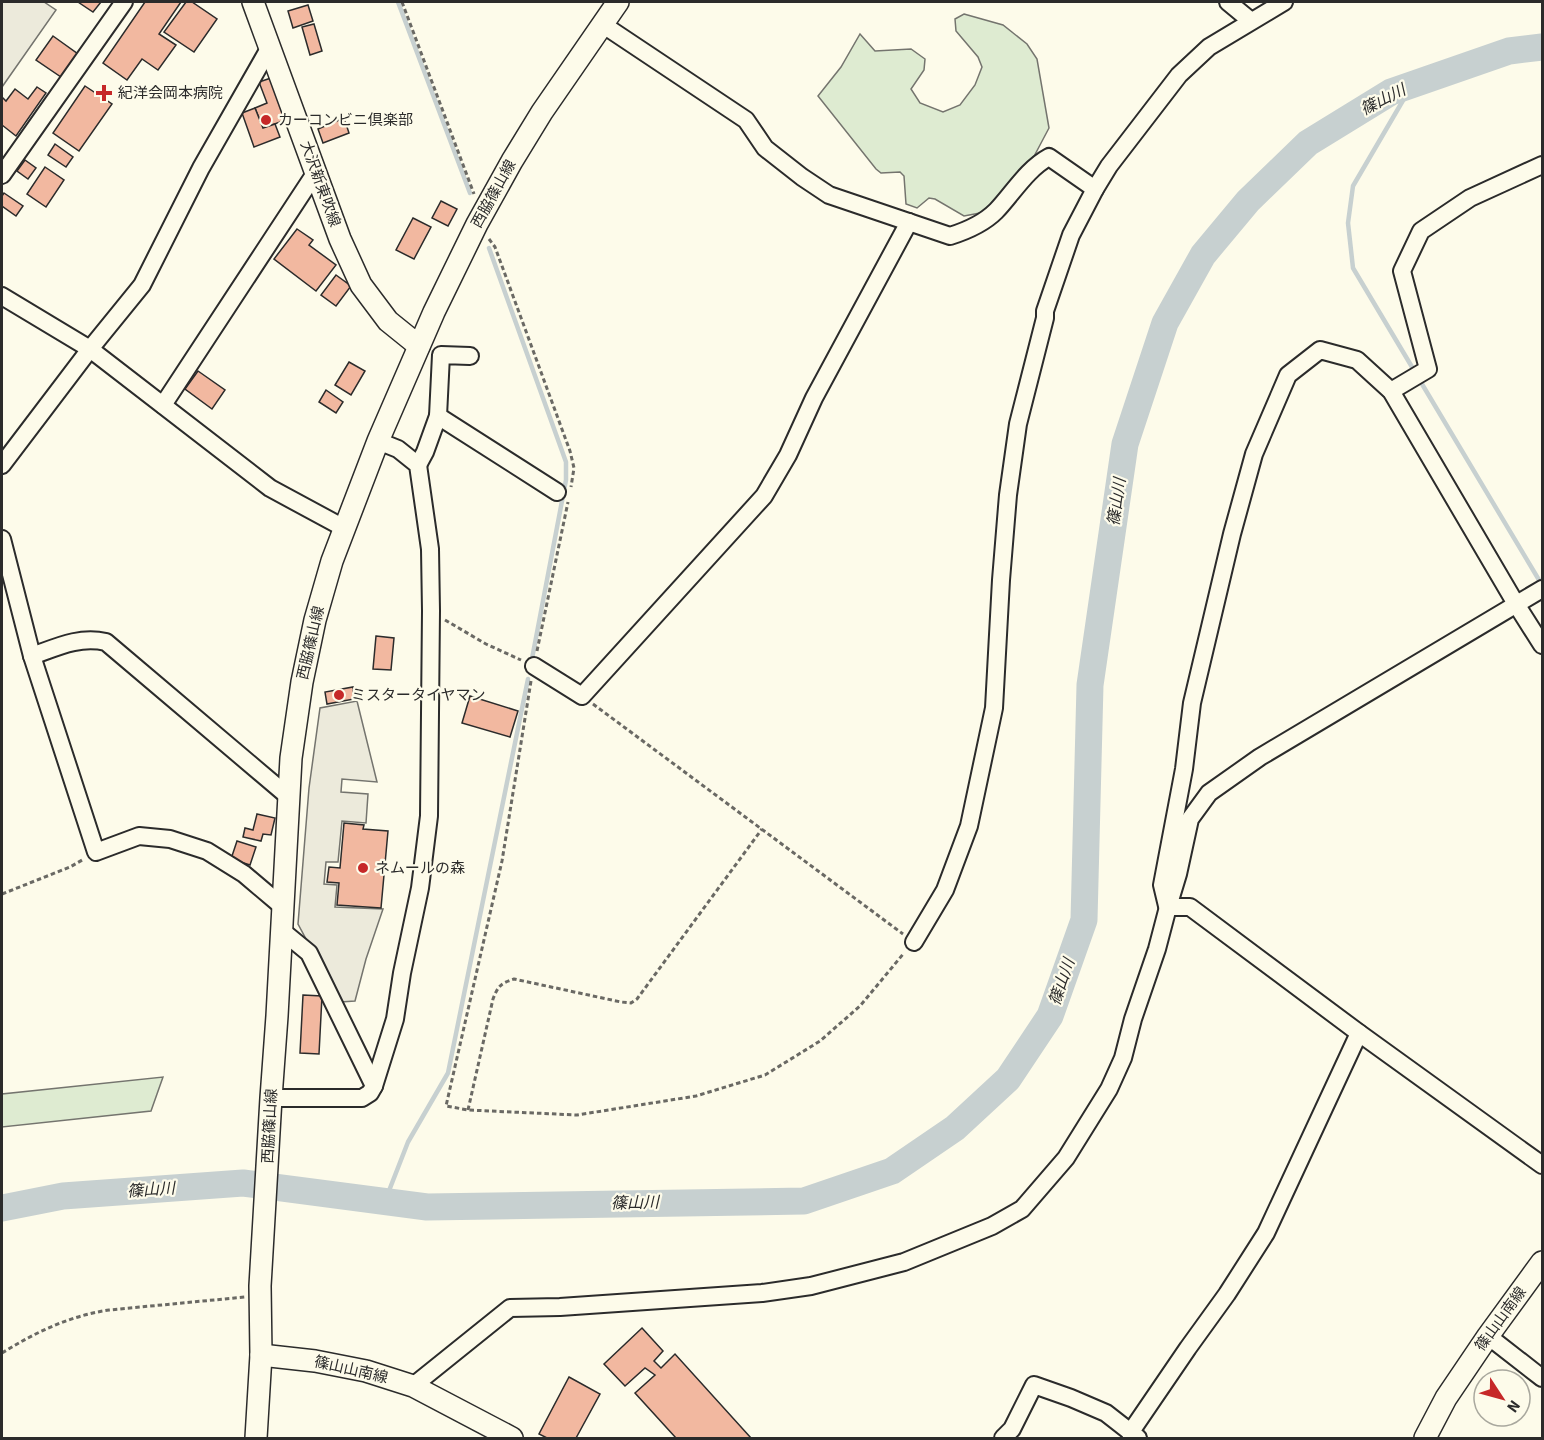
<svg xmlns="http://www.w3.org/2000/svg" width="1544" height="1440" viewBox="0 0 1544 1440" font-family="'Source Sans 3','Noto Sans JP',sans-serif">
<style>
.green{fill:#deebd1;stroke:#74746e;stroke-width:1.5}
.parking{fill:#eceadb;stroke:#74746e;stroke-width:1.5}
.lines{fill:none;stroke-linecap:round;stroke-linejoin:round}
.stream{stroke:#c7d0d0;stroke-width:4.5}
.river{stroke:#c7d0d0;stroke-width:27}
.building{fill:#f2b8a0;stroke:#2b2b2b;stroke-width:1.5}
.minor-casing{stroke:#2b2b2b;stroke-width:20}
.major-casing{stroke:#2b2b2b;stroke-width:24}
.path{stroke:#6a6964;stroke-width:3;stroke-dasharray:4.5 3;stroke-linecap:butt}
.minor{stroke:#fdfbea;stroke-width:16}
.major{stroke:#fdfbea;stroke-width:21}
.poi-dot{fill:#c62828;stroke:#fdfbea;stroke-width:2}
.labels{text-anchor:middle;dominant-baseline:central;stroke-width:4.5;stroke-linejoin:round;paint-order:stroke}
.poi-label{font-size:15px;fill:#2b2b2b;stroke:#fdfbea;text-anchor:start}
.street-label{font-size:15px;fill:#2b2b2b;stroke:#fdfbea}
.water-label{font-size:16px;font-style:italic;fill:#2b2b2b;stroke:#fdfbea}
</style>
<rect width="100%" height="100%" fill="#fdfbea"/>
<!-- green -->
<g class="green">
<polygon points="964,14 1003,25 1027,44 1037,59 1049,128 1022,179 980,213 964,216 935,199 929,198 917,208 906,204 904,176 900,172 881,173 876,169 818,96 841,67 860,34 875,51 911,49 925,59 924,70 911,89 920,103 943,112 960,105 975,85 982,67 978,57 956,31 955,19"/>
<polygon points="163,1077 151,1111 2,1127 2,1094"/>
</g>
<!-- parking -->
<g class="parking">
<polygon points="2,2 44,2 56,10 2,87"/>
<polygon points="357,701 377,782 342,779 341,792 368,794 366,823 342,821 338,862 326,862 324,884 337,885 335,907 383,909 366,959 355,1001 340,1002 298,924 309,788 320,708"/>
</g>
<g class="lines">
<!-- stream -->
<g class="stream">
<polyline points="398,2 470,193"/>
<polyline points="1412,85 1353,186 1348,223 1353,268 1415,372"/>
<polyline points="489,248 566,462 566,480 531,664"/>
<polyline points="1419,379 1542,585"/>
<polyline points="385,1201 408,1142 448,1073 528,679"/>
</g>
<!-- river -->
<polyline class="river" points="2,1208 63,1196 243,1183 427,1207 804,1201 892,1171 955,1128 1008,1079 1050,1016 1084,920 1090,685 1125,444 1165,323 1203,255 1248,201 1308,143 1391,92 1509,51 1542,47"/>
</g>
<!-- building -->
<g class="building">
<polygon points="78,2 101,2 93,12"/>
<polygon points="145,2 181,2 159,34 176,45 158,70 142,59 127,80 103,63"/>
<polygon points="186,2 192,2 217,19 194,52 164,32"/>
<polygon points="308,5 313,21 293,28 288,11"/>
<polygon points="314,24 322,51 310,55 302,27"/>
<polygon points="53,36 78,54 61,77 36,60"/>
<polygon points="274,77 289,119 263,128 255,108 267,103 259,82"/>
<polygon points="85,86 112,104 79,151 53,133"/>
<polygon points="37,87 46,93 16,136 2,125 2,97 6,101 15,89 28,99"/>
<polygon points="255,108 263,128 275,124 280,137 254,147 242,113"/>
<polygon points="344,118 349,133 323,143 318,129"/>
<polygon points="55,144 73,157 66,167 48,155"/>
<polygon points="25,160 36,168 28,179 17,171"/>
<polygon points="45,167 64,180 46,207 27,194"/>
<polygon points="4,193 23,206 16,216 2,206 2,196"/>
<polygon points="441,201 457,209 448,226 432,218"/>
<polygon points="413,218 431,227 414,259 396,250"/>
<polygon points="297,229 313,240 309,245 336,265 316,291 274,259"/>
<polygon points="336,275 351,286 336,306 321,295"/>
<polygon points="349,362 365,371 351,395 335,385"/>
<polygon points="198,371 225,390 212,409 185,389"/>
<polygon points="326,390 343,402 336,413 319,402"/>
<polygon points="376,636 394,638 391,670 373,669"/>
<polygon points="353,687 354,699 327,704 325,692"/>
<polygon points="470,696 518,711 510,737 462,723"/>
<polygon points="257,814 275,818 271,835 263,834 261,841 243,837 245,828 253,830"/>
<polygon points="344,823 364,825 363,829 388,831 381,908 337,905 339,883 327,882 329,867 340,868"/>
<polygon points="237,841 256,847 250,865 231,859"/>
<polygon points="303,995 322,996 319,1054 300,1053"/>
<polygon points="642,1328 663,1351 654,1361 661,1368 675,1354 751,1438 676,1438 635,1393 655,1375 645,1368 625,1386 604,1364"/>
<polygon points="569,1377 600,1394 576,1438 547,1438 539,1434"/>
</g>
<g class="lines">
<!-- minor casing -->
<g class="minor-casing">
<g id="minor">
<polyline points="1228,2 1251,21"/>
<path d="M602,24L746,120L765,148L802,177L829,195L950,236C966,231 984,223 996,211C1013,193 1027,169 1049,157L1095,189"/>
<polyline points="2,175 124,2"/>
<polyline points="2,296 90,349 270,488 344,528"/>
<polyline points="1391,391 1428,369 1402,271 1421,231 1470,198 1542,165"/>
<polyline points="163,405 316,172"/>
<polyline points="438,416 441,355 470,356"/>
<polyline points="2,465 90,349 142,285 201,168 270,47"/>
<polyline points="418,465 425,452 438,416 557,492"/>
<polyline points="2,539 32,656 96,852 139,836 170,839 207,851 244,874 283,907"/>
<path d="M32,656C57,647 79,636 106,642L289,797"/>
<polyline points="534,666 582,696 764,496 788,455 814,398 909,222"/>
<polyline points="1167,906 1162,885 1184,769 1192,703 1232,534 1254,454 1288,375 1320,350 1357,360 1391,391 1516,604 1542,645"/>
<polyline points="1168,907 1190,907 1359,1033 1542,1165"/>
<polyline points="281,930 309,953 374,1086"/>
<polyline points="914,942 945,890 969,826 994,708 1001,580 1008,495 1018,424 1045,318 1045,311 1071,235 1095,189 1109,166 1179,75 1209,47 1284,2"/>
<polyline points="271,1098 362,1098 370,1093 374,1086 395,1019 402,973 420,888 429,816 431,611 430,549 418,465 398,449 378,441"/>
<polyline points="1488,1336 1542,1378"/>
<polyline points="413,1386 510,1308 560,1307 762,1293 811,1286 904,1262 992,1226 1022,1209 1066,1158 1109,1089 1123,1058 1133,1019 1157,949 1168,907 1178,874 1190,819 1209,793 1260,757 1542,589"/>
<polyline points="1130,1433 1188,1348 1227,1294 1266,1233 1359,1033"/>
<polyline points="1003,1438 1012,1429 1034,1385 1071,1398 1106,1413 1138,1438"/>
</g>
</g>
<!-- major casing -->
<g class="major-casing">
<g id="major">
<polyline points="253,2 340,239 361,285 388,321 419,346"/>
<polyline points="261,1355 315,1361 366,1371 413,1386 512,1438"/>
<polyline points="256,1438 261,1355 260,1286 271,1098 277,1016 291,758 302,682 315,620 332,561 378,441 434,312 477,224 512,161 542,112 618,2"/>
<polyline points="1425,1438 1446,1398 1488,1336 1542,1262"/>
</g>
</g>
<!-- path -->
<g class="path">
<polyline points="402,2 474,194"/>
<polyline points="489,239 495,247 570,451 574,468 571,487"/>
<polyline points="445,620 486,644 521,660"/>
<polyline points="537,651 568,502"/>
<polyline points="531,681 502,861 446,1106 468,1110 577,1115 696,1096 765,1075 820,1041 860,1006 904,953"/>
<polyline points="593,704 903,934"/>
<polyline points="2,894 70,867 84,859"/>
<path d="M468,1110L493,999C498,986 501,983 514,979L621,1002L631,1003L637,999L762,829"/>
<path d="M2,1353C36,1332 69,1316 109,1310L245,1297"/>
</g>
<!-- minor -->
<use href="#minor" class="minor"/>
<!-- major -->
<use href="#major" class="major"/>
</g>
<!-- markers -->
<g class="poi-dot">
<path d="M101 84h6v6h6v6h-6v6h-6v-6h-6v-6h6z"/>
<circle cx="266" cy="120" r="6"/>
<circle cx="339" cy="695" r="6"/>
<circle cx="363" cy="868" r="6"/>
</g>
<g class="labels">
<!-- poi labels -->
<g class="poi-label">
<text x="118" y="93">紀洋会岡本病院</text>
<text x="278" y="120">カーコンビニ倶楽部</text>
<text x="351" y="695">ミスタータイヤマン</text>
<text x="375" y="868">ネムールの森</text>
</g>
<!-- street labels -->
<g class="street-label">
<text transform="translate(320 184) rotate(70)">大沢新東吹線</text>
<text transform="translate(494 194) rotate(-61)">西脇篠山線</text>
<text transform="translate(311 643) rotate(-77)">西脇篠山線</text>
<text transform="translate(270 1126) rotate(-87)">西脇篠山線</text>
<text transform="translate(1501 1319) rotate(-54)">篠山山南線</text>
<text transform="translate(351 1370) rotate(13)">篠山山南線</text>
</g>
<!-- water labels -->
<g class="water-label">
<text transform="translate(1383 100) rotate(-27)">篠山川</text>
<text transform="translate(1117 502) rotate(-82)">篠山川</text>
<text transform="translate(1062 982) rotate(-71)">篠山川</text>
<text transform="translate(151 1190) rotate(-4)">篠山川</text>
<text transform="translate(635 1203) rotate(-1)">篠山川</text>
</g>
</g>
<!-- border -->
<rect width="1544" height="1440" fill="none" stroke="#2b2b2b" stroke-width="6"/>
<!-- north arrow -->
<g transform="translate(1502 1398) rotate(126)"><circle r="28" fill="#fdfbea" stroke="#a9a89e" stroke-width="1.5"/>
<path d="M0-4.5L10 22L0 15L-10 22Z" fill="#c62828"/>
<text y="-9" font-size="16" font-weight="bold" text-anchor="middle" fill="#2b2b2b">N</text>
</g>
</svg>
